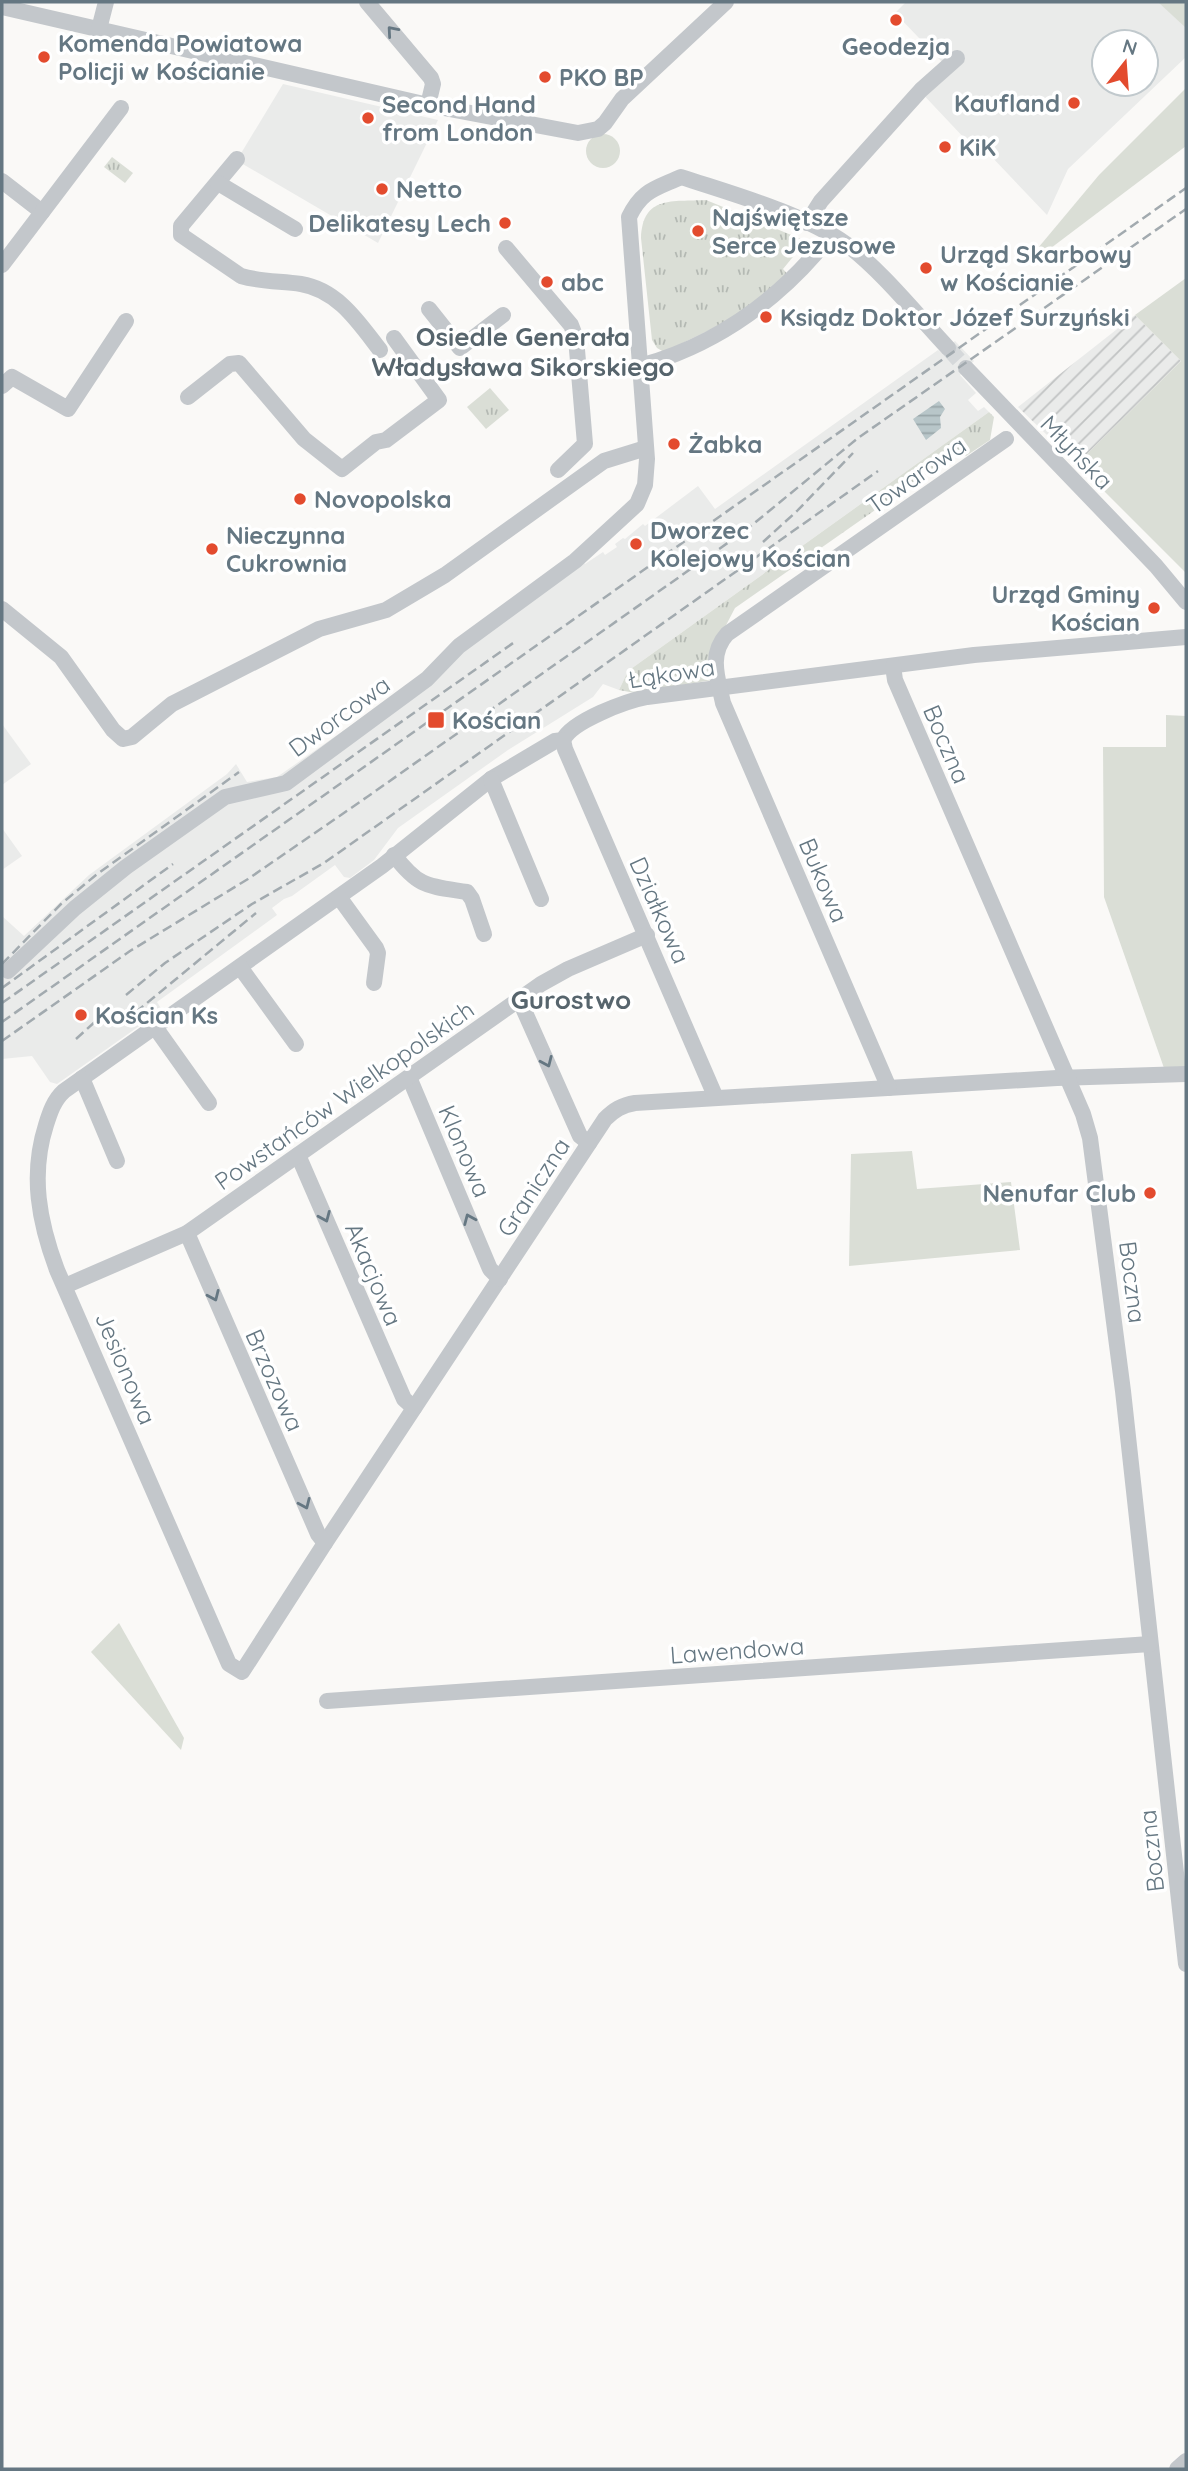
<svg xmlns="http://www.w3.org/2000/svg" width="1188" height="2471" viewBox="0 0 1188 2471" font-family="Quicksand,sans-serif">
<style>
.built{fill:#eaebea;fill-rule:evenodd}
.industrial{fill:url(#industrial-furrows)}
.green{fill:#daded6}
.park{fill:url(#park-tufts)}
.water{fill:url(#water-rules)}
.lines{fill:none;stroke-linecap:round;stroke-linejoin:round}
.minor-tunnel{stroke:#d5d8da;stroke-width:16;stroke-dasharray:16 8;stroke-linecap:butt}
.minor{stroke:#c3c7cb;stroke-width:16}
.rail{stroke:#a2aaaf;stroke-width:2.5;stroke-dasharray:10 5;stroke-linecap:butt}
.oneway{stroke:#657782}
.poi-dot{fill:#e34b2e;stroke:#fff;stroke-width:2.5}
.labels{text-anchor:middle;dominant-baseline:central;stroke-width:7;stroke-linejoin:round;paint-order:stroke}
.poi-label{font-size:24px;font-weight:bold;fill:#657782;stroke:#fff;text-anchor:start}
.street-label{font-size:24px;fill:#657782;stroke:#fff}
.neighbourhood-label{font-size:26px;font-weight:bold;fill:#57656d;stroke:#fff}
</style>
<defs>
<pattern id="industrial-furrows" width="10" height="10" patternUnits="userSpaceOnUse" patternTransform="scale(1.75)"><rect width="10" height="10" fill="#eaebea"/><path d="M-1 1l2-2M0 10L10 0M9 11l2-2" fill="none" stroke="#c1c3c3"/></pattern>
<pattern id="park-tufts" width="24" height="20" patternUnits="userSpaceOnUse" patternTransform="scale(1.75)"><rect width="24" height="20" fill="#daded6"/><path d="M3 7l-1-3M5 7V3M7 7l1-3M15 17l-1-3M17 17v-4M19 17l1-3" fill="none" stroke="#b4b9b3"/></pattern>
<pattern id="water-rules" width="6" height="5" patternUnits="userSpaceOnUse" patternTransform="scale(1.75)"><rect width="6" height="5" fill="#b8c6c9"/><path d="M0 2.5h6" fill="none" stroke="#99a6a9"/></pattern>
</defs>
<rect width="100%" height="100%" fill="#faf9f7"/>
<!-- built -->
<g class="built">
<path d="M906,2H1161L1186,25V57L1068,169L1047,215L989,154L983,158L917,88L943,63L895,13ZM1104,42H1146V84H1104Z"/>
<polygon points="283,84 438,120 378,243 241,163 240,155"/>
<polygon points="955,341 974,361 960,375 976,393 968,400 978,411 984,407 989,412 628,671 619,690 603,684 593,697 508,750 398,828 374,860 350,878 344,877 335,865 292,896 284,899 272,908 277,915 157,1002 162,1010 57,1084 50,1082 32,1056 2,1059 2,916 24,936 89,875 227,774 236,764 247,782 277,777 426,673 576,553 585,564 603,552 605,555 617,547 615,544 623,538 625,539 643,524 645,526 698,486 715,509 938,350 942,353"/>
<polygon points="2,724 31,764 2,785"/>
<polygon points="2,828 22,856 2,870"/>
</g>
<!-- industrial -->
<polygon class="industrial" points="1135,315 1181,361 1077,464 1018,407"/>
<!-- green -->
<g class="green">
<polygon points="1158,2 1186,2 1186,28"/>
<polygon points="1186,88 1186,146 1043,254 1038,248 1099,175"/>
<circle cx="603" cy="151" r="17"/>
<polygon points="1186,278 1186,573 1077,464 1181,361 1135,315"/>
<polygon points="1166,715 1186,716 1186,1067 1164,1068 1104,897 1103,747 1166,747"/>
<polygon points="912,1151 917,1189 1011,1182 1020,1250 849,1266 851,1154"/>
<polygon points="119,1623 184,1738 181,1750 91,1652"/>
</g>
<!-- park -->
<g class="park">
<polygon points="112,157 133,173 125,183 104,167"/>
<path d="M706,200L806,241L783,269L789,276L728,321L664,352L657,348L652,340L641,238C643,195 672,202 706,200Z"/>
<polygon points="490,388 509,410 486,429 467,407"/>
<polygon points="989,412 994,417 990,440 966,456 951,457 735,608 723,631 712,680 635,693 619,690 628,671"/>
</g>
<!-- water -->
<polygon class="water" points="939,401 945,409 940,417 941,428 926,440 913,419"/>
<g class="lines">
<!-- minor-tunnel -->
<polyline class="minor-tunnel" points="948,348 966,368"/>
<!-- minor -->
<g class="minor">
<polyline points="367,2 431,78 433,84 428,105"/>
<polyline points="2,7 428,105 578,133 598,129 605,123 622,99 726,2"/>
<polyline points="99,29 106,2"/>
<path d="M237,159L181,226V235L241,276C261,282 281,281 301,284C338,290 359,323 380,350"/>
<polyline points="2,181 42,212"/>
<polyline points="218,183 295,229"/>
<polyline points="807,223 821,201 921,90 957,58"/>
<polyline points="506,248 571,325 576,338 585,444 558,470"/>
<polyline points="2,265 121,108"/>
<polyline points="429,309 460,348 503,315"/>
<path d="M640,366C709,347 769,307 816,253"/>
<polyline points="966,368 1156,566 1186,602"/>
<polyline points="2,386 12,377 68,409 126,321"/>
<polyline points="188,397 230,364 239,363 304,439 342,469 376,442 386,440 439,400 394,338"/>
<polyline points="2,609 61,657 113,730 123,739 132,737 172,704 319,629 386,610 445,575 604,461 646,448"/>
<path d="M1186,637L974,655L647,697C626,701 572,721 563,740L555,741L491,779L382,866L64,1091C54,1100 50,1112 46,1125C30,1175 39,1222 57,1270L229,1664L242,1672L325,1543L605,1119C614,1110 622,1105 635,1103L1057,1078L1186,1074"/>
<polyline points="893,666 895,680 1083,1114 1090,1138 1123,1391 1186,1964"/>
<polyline points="563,740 565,749 716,1098"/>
<polyline points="491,779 541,899"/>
<path d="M394,855C419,888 428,886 467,892L472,899L484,934"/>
<polyline points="339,897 376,948 378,953 374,983"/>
<polyline points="240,967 296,1044"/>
<path d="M8,971L75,908L126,867L225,797L286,783L427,679L459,646L575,561L637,504L645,485L647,459L629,217C642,190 655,189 681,177C732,194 802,213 846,244C881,270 917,315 948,348"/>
<polyline points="519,999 580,1136 589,1143"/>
<polyline points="155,1027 209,1103"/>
<polyline points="409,1077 490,1269 500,1279"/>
<polyline points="82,1078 117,1161"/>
<path d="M889,1088L723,703C718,679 708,655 727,634L1006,439"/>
<polyline points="298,1155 404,1399 414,1408"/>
<polyline points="187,1233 318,1534 325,1543"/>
<polyline points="65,1286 187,1233 541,984 568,969 647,935"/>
<polyline points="327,1701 1150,1644"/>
<polyline points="1177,2469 1186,2461"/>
</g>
<!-- rail -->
<g class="rail">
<polyline points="763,542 797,511 853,453"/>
<polyline points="2,964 61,904 96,875 239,772"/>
<polyline points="2,988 173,864"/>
<polyline points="126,995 165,963 252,904 324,863 878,471"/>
<polyline points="2,1003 516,641"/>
<polyline points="2,1022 1186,188"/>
<polyline points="124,1022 256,913"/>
<polyline points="76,1039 108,1010"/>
<polyline points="2,1041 130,951 248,879 367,797 746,530 858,438 1186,209"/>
</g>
</g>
<!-- one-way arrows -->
<defs><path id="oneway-chevron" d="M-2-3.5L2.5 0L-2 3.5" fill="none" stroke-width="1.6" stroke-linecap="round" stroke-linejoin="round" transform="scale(1.75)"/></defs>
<g class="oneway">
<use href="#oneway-chevron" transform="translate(392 31) rotate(-131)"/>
<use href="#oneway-chevron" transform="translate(547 1062) rotate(66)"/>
<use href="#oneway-chevron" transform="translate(325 1217) rotate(67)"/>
<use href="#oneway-chevron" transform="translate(469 1219) rotate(-113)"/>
<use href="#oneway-chevron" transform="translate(214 1296) rotate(66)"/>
<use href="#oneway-chevron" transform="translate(305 1504) rotate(66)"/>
</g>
<!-- markers -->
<g class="poi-dot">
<circle cx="896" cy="20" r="7"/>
<circle cx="44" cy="57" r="7"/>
<circle cx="545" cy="77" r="7"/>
<circle cx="1074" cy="103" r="7"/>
<circle cx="368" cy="118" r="7"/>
<circle cx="945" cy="147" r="7"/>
<circle cx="382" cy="189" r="7"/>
<circle cx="505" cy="223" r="7"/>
<circle cx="698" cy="231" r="7"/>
<circle cx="926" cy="268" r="7"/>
<circle cx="547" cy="282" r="7"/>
<circle cx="766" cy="317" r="7"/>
<circle cx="674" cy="444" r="7"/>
<circle cx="300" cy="499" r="7"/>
<circle cx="636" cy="544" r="7"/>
<circle cx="212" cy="549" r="7"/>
<circle cx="1154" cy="608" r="7"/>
<rect x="427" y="711" width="18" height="18" rx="3.5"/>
<circle cx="81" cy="1015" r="7"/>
<circle cx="1150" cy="1193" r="7"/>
</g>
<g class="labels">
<!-- poi labels -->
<g class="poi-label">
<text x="58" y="43">Komenda Powiatowa<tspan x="58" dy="28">Policji w Kościanie</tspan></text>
<text x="896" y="46" text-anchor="middle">Geodezja</text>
<text x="559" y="77">PKO BP</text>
<text x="1060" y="103" text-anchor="end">Kaufland</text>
<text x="382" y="104">Second Hand<tspan x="382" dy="28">from London</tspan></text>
<text x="959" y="147">KiK</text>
<text x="396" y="189">Netto</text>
<text x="712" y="217">Najświętsze<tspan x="712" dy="28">Serce Jezusowe</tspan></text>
<text x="491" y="223" text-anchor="end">Delikatesy Lech</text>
<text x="940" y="254">Urząd Skarbowy<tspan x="940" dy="28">w Kościanie</tspan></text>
<text x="561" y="282">abc</text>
<text x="780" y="317">Ksiądz Doktor Józef Surzyński</text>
<text x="688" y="444">Żabka</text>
<text x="314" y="499">Novopolska</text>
<text x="650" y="530">Dworzec<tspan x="650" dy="28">Kolejowy Kościan</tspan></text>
<text x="226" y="535">Nieczynna<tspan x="226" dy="28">Cukrownia</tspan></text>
<text x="1140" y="594" text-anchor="end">Urząd Gminy<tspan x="1140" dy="28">Kościan</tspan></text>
<text x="452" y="720">Kościan</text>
<text x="95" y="1015">Kościan Ks</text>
<text x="1136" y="1193" text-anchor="end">Nenufar Club</text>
</g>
<!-- street labels -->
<g class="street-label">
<text transform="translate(1077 452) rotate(46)">Młyńska</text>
<text transform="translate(916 475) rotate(-35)">Towarowa</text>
<text transform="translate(671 673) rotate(-9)">Łąkowa</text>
<text transform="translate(339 716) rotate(-36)">Dworcowa</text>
<text transform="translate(947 744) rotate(67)">Boczna</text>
<text transform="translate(824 880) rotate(67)">Bukowa</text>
<text transform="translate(660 910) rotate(66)">Działkowa</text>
<text transform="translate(344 1095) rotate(-35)">Powstańców Wielkopolskich</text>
<text transform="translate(465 1151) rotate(67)">Klonowa</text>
<text transform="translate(533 1187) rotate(-57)">Graniczna</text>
<text transform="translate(374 1274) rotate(67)">Akacjowa</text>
<text transform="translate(1133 1282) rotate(83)">Boczna</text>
<text transform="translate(126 1368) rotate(67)">Jesionowa</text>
<text transform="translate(275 1380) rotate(66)">Brzozowa</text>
<text transform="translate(737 1650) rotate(-4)">Lawendowa</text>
<text transform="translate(1151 1851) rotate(-96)">Boczna</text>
</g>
<!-- neighbourhood labels -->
<g class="neighbourhood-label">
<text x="523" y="336">Osiedle Generała<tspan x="523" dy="30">Władysława Sikorskiego</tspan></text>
<text x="571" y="999">Gurostwo</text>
</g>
</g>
<!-- border -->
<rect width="1188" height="2471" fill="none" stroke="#657782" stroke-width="7"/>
<!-- north arrow -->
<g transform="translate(1125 63) rotate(17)"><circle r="33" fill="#ffffff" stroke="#c1c9cd" stroke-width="2"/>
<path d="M0-5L12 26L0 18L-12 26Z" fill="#e34b2e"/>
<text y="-10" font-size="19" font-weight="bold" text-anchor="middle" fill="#657782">N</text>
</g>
</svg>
